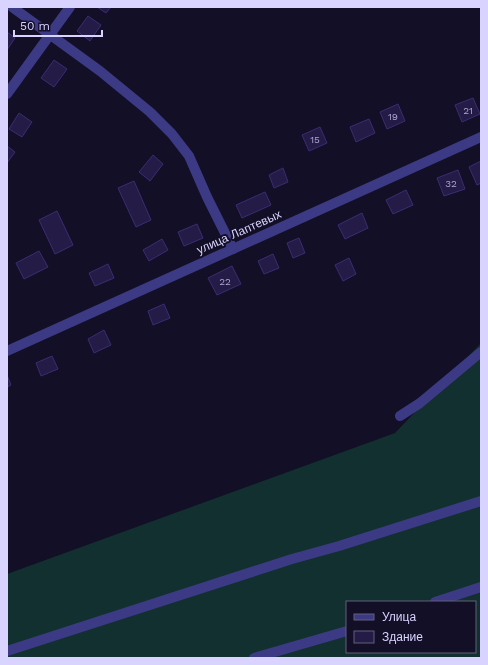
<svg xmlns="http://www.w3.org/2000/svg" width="488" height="665" viewBox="0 0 488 665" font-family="'Work Sans',sans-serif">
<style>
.garden{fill:#12302f;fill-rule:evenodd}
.building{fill:#241b47;stroke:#3b2d73}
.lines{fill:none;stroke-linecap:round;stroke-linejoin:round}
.minor{stroke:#3d3a85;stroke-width:10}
.labels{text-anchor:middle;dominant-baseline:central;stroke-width:4;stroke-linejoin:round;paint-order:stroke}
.number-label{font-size:10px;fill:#aca6d1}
.street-label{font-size:12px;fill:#d9d4ff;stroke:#130f26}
</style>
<rect width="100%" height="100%" fill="#130f26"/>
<!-- garden -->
<path class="garden" d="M481,343V658H7V574L395,433ZM347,602H475V652H347Z"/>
<!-- building -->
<g class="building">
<polygon points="97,7 111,7 106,13"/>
<polygon points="88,16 101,25 90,41 77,31"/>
<polygon points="7,32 15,38 7,50"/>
<polygon points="54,60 67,69 54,87 41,78"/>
<polygon points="473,98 480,114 462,122 455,105"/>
<polygon points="398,104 405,121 387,129 380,112"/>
<polygon points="19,113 32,122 22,137 9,129"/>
<polygon points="369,119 375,133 356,142 350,127"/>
<polygon points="320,127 327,143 309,151 302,135"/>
<polygon points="7,146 15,152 7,163"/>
<polygon points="153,155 163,164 150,181 139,172"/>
<polygon points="481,161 481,183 477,185 469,167"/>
<polygon points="283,168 288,182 274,188 269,175"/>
<polygon points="458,170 465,189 444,196 437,178"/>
<polygon points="134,181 151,220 136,227 118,188"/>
<polygon points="406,190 413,205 393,214 386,200"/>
<polygon points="265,192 271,205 242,218 236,205"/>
<polygon points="57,211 73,245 55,254 39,220"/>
<polygon points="362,213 368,228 345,239 338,225"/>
<polygon points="197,224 203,238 184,246 178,232"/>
<polygon points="299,238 305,253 293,258 287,243"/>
<polygon points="162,239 168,250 149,261 143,250"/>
<polygon points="39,251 48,267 24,279 16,263"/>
<polygon points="273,254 279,268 264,274 258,261"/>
<polygon points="349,258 356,274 343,281 335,265"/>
<polygon points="108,264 114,278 95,286 89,273"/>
<polygon points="232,266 241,284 217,295 208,278"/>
<polygon points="164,304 170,318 153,325 148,311"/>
<polygon points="104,330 111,345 94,353 88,339"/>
<polygon points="52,356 58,369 41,376 36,363"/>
<polygon points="7,375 11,385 7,387"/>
</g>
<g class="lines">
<!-- minor -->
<g class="minor">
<polyline points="12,7 100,71 150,112 172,134 189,156 207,197 233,249"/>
<polyline points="7,94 70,7"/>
<polyline points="7,351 481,137"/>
<polyline points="400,416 420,403 481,352"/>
<polyline points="435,602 481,587"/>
<polyline points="7,651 292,559 339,546 481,501"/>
<polyline points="254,658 347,631"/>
</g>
</g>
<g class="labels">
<!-- number labels -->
<g class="number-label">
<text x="468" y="110">21</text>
<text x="393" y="116">19</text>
<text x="315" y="139">15</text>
<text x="451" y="183">32</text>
<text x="225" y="281">22</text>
</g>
<!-- street labels -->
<g class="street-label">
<text transform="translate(239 232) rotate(-24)">улица Лаптевых</text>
</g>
</g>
<!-- border -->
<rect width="488" height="665" fill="none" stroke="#d9d4ff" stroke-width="16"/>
<!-- legend -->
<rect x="346" y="601" width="130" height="52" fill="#130f26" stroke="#625e7d"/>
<rect x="354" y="614" width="20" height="6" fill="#3d3a85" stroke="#625e7d"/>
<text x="382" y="621" font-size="12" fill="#d9d4ff">Улица</text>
<rect x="354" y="631" width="20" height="12" fill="#241b47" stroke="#625e7d"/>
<text x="382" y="641" font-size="12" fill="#d9d4ff">Здание</text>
<!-- scale -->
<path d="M14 30v6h88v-6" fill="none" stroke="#d9d4ff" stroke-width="2"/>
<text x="20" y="30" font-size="12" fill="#d9d4ff" stroke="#130f26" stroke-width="3" paint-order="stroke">50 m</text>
</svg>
